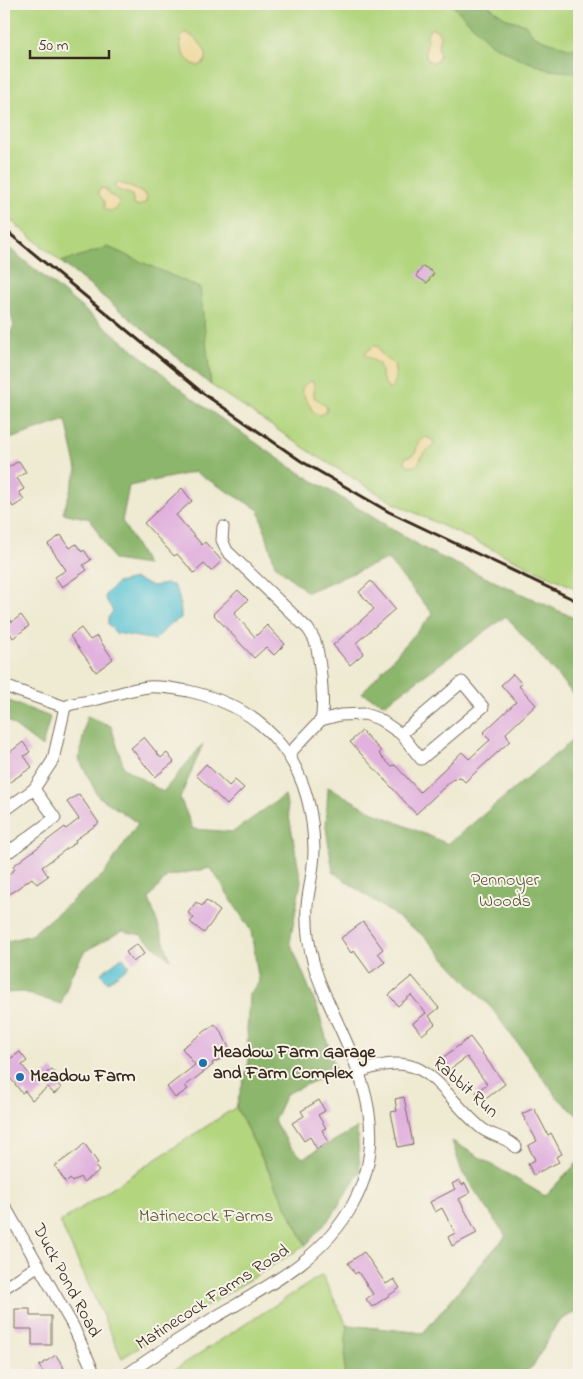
<svg xmlns="http://www.w3.org/2000/svg" width="583" height="1379" viewBox="0 0 583 1379" font-family="'Indie Flower',sans-serif">
<style>
.green{fill:#b2d57e;stroke:#76804e}
.forest{fill:#8db66d;stroke:#647046}
.sand{fill:#eeda9e;stroke:#94825e}
.water{fill:#59c3d4;stroke:#4a7679}
.building{fill:#e1b2de}
.lines{fill:none;stroke-linecap:round;stroke-linejoin:round}
.minor-casing{stroke:#7a6d5d;stroke-width:13}
.minor{stroke:#fff;stroke-width:11}
.rail{stroke:#3b2a1e;stroke-width:3}
.poi-dot{fill:#1f6fb2;stroke:#f7f3e8;stroke-width:2}
.labels{text-anchor:middle;dominant-baseline:central;stroke-width:4;stroke-linejoin:round;paint-order:stroke}
.park-label{font-size:18px;fill:#595536;stroke:#f7f3e8}
.poi-label{font-size:18px;font-weight:bold;fill:#3b2a1e;stroke:#f7f3e8;text-anchor:start}
.street-label{font-size:18px;fill:#3b2a1e;stroke:#f7f3e8}
</style>
<rect width="100%" height="100%" fill="#f7f3e8"/>
<filter id="ink" filterUnits="userSpaceOnUse"><feTurbulence type="fractalNoise" baseFrequency=".02" numOctaves="2"/><feDisplacementMap in="SourceGraphic" scale="10" xChannelSelector="R" yChannelSelector="G"/><feConvolveMatrix kernelMatrix="1 2 1 2 8 2 1 2 1" color-interpolation-filters="sRGB"/></filter>
<filter id="wash" filterUnits="userSpaceOnUse"><feTurbulence type="fractalNoise" baseFrequency=".0096" numOctaves="4" result="noise"/><feDisplacementMap in="SourceGraphic" scale="20" xChannelSelector="R" yChannelSelector="G"/><feGaussianBlur stdDeviation="1.12" result="paint"/><feColorMatrix in="noise" values="0 0 0 0 0 0 0 0 0 0 0 0 0 0 0 0 0 1.4 0 .05"/><feComposite in="paint" operator="in"/></filter>
<g filter="url(#wash)">
<rect width="100%" height="100%" fill="#efead2"/>
<!-- green -->
<g class="green">
<polygon points="4,4 579,4 579,590 394,503 315,455 211,385 4,215"/>
<polygon points="236,1107 306,1245 122,1358 60,1222"/>
<polygon points="579,1161 579,1311 558,1321 533,1366 521,1375 166,1375 322,1275 347,1325 423,1333 492,1251"/>
</g>
<!-- forest -->
<g class="forest">
<polygon points="451,4 486,4 507,19 525,24 533,35 541,39 568,48 579,49 579,73 550,70 523,60 491,44"/>
<polygon points="4,244 196,401 289,466 430,552 579,620 579,701 506,616 385,704 362,693 433,614 387,559 307,592 275,565 259,510 195,472 129,486 122,521 147,565 114,560 90,519 63,513 77,470 66,420 4,441 4,344 14,326 4,288"/>
<polygon points="108,247 200,288 211,385 61,262"/>
<polygon points="4,699 50,717 42,747 8,721 4,723"/>
<polygon points="87,716 111,726 124,768 163,792 203,744 180,798 193,829 233,832 285,795 301,881 290,942 317,1007 336,1071 286,1094 274,1121 290,1146 303,1158 357,1128 360,1172 331,1217 306,1245 236,1107 249,1062 247,1030 249,994 259,982 251,931 211,868 167,876 149,899 170,959 141,935 122,931 85,951 71,975 61,1004 23,992 4,993 4,942 31,935 104,874 138,823 98,796 79,759"/>
<polygon points="579,735 579,1117 558,1098 492,1009 423,935 333,872 326,827 328,787 375,813 448,844"/>
<polygon points="452,1141 545,1196 579,1161 579,1311 558,1321 533,1366 521,1375 344,1375 347,1325 423,1333 506,1236 462,1172"/>
</g>
<!-- sand -->
<g class="sand">
<polygon points="431,28 437,30 440,35 438,47 440,56 436,62 432,63 427,59 425,52 427,45 427,34"/>
<path d="M185,32C197,38 218,58 198,66C185,61 180,51 180,38Z"/>
<path d="M117,182L126,185L145,194L147,199L145,203L138,206L134,205L132,195C125,191 117,193 114,185Z"/>
<path d="M101,188L106,189L109,195C118,198 123,202 115,210L108,211L104,208V201L98,193Z"/>
<path d="M374,346H378L382,355L394,364C396,372 397,386 389,390L383,380L379,364L365,355L367,351Z"/>
<polygon points="312,381 314,385 314,397 327,407 326,412 320,415 314,413 302,392 302,388 308,382"/>
<path d="M426,437L433,440L434,446C431,449 426,450 423,454C418,461 421,468 408,466L405,462V458L415,454L418,443Z"/>
</g>
<!-- water -->
<g class="water">
<path d="M135,579L152,586L166,584L173,585C180,594 181,606 181,618L170,624L155,640L116,633L108,624V618L113,611L105,598L106,594L117,583Z"/>
<polygon points="122,957 129,966 108,982 101,973"/>
</g>
<g id="blocks">
<!-- building -->
<g class="building">
<polygon points="423,266 434,273 427,283 416,276"/>
<polygon points="19,461 26,472 17,478 24,489 19,492 24,500 13,507 4,493 4,470"/>
<polygon points="182,488 192,501 176,515 202,545 205,542 222,561 211,571 204,564 194,573 177,554 174,556 144,523"/>
<polygon points="61,535 70,548 76,544 82,552 84,550 91,560 83,565 87,570 62,587 55,577 66,570 48,544"/>
<polygon points="371,581 395,609 356,643 364,653 350,665 333,645 374,609 359,592"/>
<polygon points="238,590 248,600 234,613 255,637 267,625 285,644 274,655 266,647 254,658 213,614"/>
<polygon points="4,610 12,622 21,615 29,626 13,638 9,631 4,635"/>
<polygon points="81,628 90,640 97,636 113,659 96,672 70,636"/>
<polygon points="513,674 522,684 519,686 536,705 506,733 510,741 465,782 460,777 452,780 416,814 350,742 362,731 381,751 379,754 391,766 395,765 420,792 462,752 469,759 490,740 483,733 516,702 501,685"/>
<polygon points="144,737 161,758 167,753 174,762 155,777 131,748"/>
<polygon points="23,742 30,752 24,756 32,767 4,786 4,757"/>
<polygon points="206,764 229,786 235,780 244,788 227,805 196,775"/>
<polygon points="79,794 99,823 75,840 76,842 42,867 48,876 37,884 32,878 4,898 4,878 15,869 13,866 65,827 66,829 79,819 67,802"/>
<polygon points="206,900 220,911 204,933 190,922 194,918 188,913 196,902 202,906"/>
<polygon points="363,922 383,949 378,953 385,962 370,973 354,951 351,953 341,938"/>
<polygon points="137,944 144,954 133,962 126,952"/>
<polygon points="412,976 439,1008 429,1016 435,1024 422,1035 413,1023 426,1013 411,995 398,1006 389,995"/>
<polygon points="215,1024 222,1033 232,1054 212,1063 213,1065 185,1086 188,1089 175,1098 167,1087 195,1065 182,1048"/>
<polygon points="470,1037 505,1084 483,1101 476,1092 487,1084 467,1057 449,1070 441,1059"/>
<polygon points="20,1052 27,1061 22,1065 35,1082 52,1069 59,1078 56,1081 61,1088 54,1094 48,1087 32,1100 25,1091 22,1093 8,1075 10,1073 4,1065 4,1063"/>
<polygon points="404,1097 413,1144 398,1147 391,1112 397,1111 395,1099"/>
<polygon points="319,1100 325,1111 318,1115 326,1128 322,1130 329,1142 317,1149 310,1137 304,1141 292,1123 304,1116 301,1111"/>
<polygon points="534,1108 548,1135 551,1133 562,1154 556,1157 559,1162 533,1175 528,1164 535,1160 528,1146 537,1141 522,1114"/>
<polygon points="84,1143 98,1163 94,1165 99,1171 83,1182 80,1177 72,1182 70,1179 66,1183 55,1166 80,1148"/>
<polygon points="459,1180 462,1185 465,1183 470,1193 459,1199 477,1233 452,1246 448,1237 455,1233 442,1208 435,1212 430,1202 455,1189 452,1184"/>
<polygon points="364,1252 386,1284 394,1279 400,1288 372,1307 366,1299 373,1294 358,1272 355,1274 348,1263"/>
<polygon points="15,1309 30,1309 30,1316 51,1316 51,1345 32,1345 32,1329 15,1329"/>
<polygon points="56,1355 64,1368 60,1370 63,1375 45,1375 39,1366"/>
</g>
</g>
</g>
<g filter="url(#ink)">
<use href="#blocks" fill-opacity="0" stroke="#7a6d5d" stroke-width="1"/>
<g class="lines">
<!-- minor casing -->
<g class="minor-casing">
<g id="minor">
<path d="M223,527L222,540L227,551L308,629C310,632 312,635 314,639C320,653 325,705 321,720"/>
<polyline points="4,686 65,707"/>
<path d="M65,707C73,702 81,703 89,701C109,697 129,689 148,687C162,686 176,689 188,691C271,709 313,767 314,850C314,869 309,887 307,905C306,924 308,943 313,961C317,980 327,998 335,1017C364,1079 389,1138 353,1204C320,1265 253,1293 197,1328C173,1343 149,1359 126,1375"/>
<polyline points="289,754 321,720 340,715 365,714 379,719 401,734 421,759 483,707 462,682 401,734"/>
<polyline points="4,811 34,789 53,760 65,707"/>
<polyline points="4,842 10,851 55,818 34,789"/>
<path d="M360,1072C427,1045 437,1090 480,1127C491,1137 506,1136 516,1147"/>
<polyline points="4,1205 73,1326 95,1375"/>
<polyline points="4,1288 39,1265"/>
</g>
</g>
<!-- minor -->
<use href="#minor" class="minor"/>
<!-- rail -->
<polyline class="rail" points="4,229 204,394 301,461 389,512 579,602"/>
</g>
</g>
<!-- markers -->
<g class="poi-dot">
<circle cx="203" cy="1063" r="5"/>
<circle cx="20" cy="1077" r="5"/>
</g>
<g class="labels">
<!-- park labels -->
<g class="park-label">
<text x="505" y="881">Pennoyer<tspan x="505" dy="21">Woods</tspan></text>
<text x="206" y="1217">Matinecock Farms</text>
</g>
<!-- poi labels -->
<g class="poi-label">
<text x="213" y="1053">Meadow Farm Garage<tspan x="213" dy="21">and Farm Complex</tspan></text>
<text x="30" y="1077">Meadow Farm</text>
</g>
<!-- street labels -->
<g class="street-label">
<text transform="translate(465 1088) rotate(42)">Rabbit Run</text>
<text transform="translate(66 1281) rotate(62)">Duck Pond Road</text>
<text transform="translate(213 1298) rotate(-33)">Matinecock Farms Road</text>
</g>
</g>
<!-- margin -->
<rect width="583" height="1379" fill="none" stroke="#f7f3e8" stroke-width="20"/>
<!-- scale -->
<path d="M30 50v8h79v-8" fill="none" stroke="#3b2a1e" stroke-width="2.5"/>
<text x="38" y="50" font-size="15" fill="#3b2a1e" stroke="#f7f3e8" stroke-width="4" paint-order="stroke">50 m</text>
</svg>
